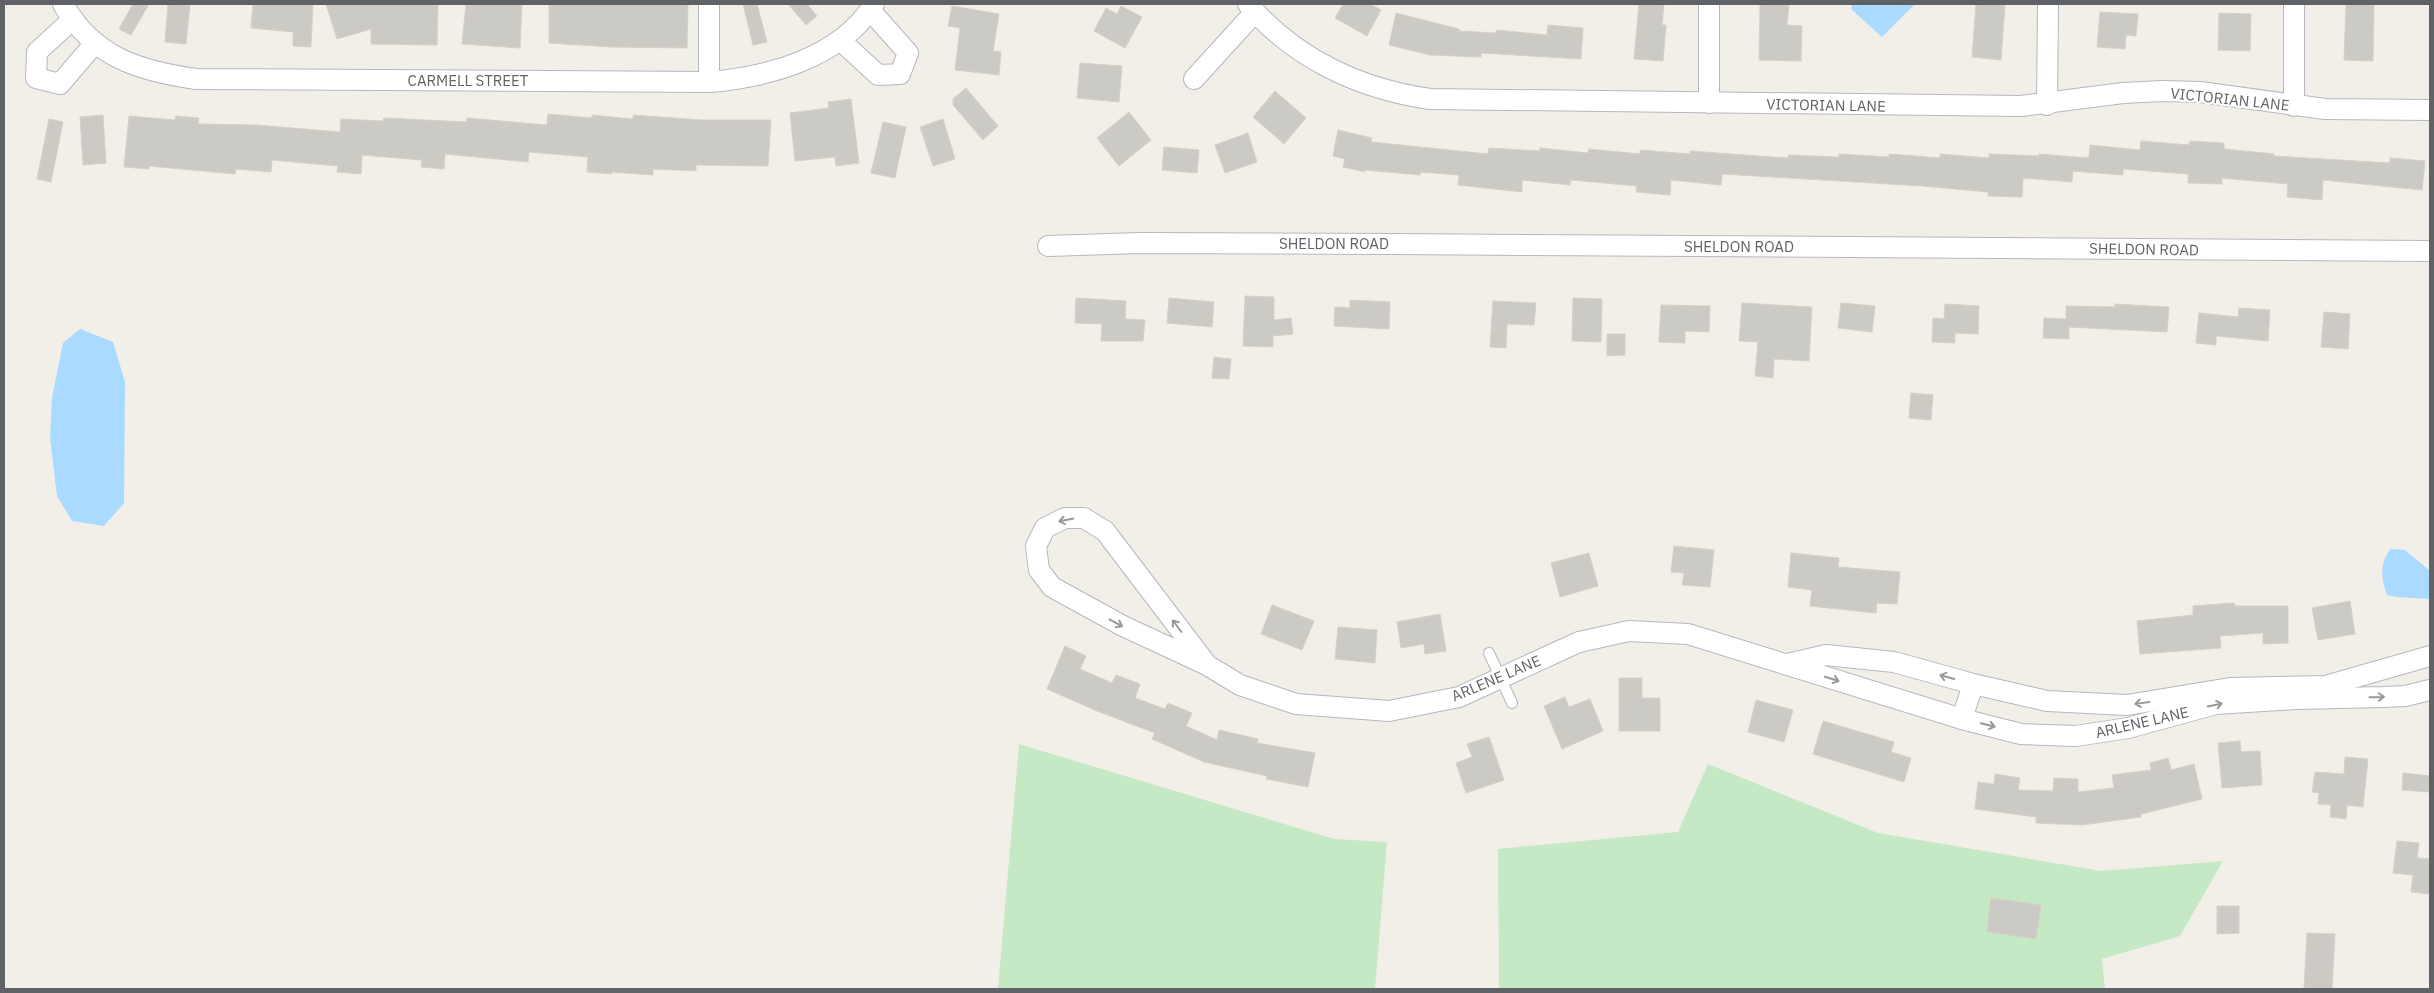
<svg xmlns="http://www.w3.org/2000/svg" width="2434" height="993" viewBox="0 0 2434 993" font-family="'IBM Plex Sans',sans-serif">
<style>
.green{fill:#c5e8c5}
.water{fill:#aadaff}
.building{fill:#cccac5;stroke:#d6d1c6}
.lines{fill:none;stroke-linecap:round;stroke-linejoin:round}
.lane-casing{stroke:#b5b8bc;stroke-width:12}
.street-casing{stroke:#b5b8bc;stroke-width:22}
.lane{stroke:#fff;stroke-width:10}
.street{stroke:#fff;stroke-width:20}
.oneway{stroke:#979a9d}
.labels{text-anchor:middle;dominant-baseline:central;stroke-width:4;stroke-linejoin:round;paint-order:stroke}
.street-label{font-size:15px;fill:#5f6368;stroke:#fff}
</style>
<rect width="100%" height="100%" fill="#f1efe8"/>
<!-- green -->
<g class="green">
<polygon points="1019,744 1334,839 1387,842 1375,989 998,989"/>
<polygon points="1708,764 1878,833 2101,871 2223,861 2180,936 2102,959 2105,989 1499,989 1498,849 1678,832"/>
</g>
<!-- water -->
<g class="water">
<polygon points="1852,4 1915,4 1882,37 1851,9"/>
<polygon points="80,329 113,342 125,382 124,503 104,526 72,521 57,496 50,438 52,398 63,343"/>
<path d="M2391,549L2405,550L2430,571V599L2397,597L2387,595C2381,579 2379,562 2391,549Z"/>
</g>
<!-- building -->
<g class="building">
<polygon points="133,4 149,4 131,35 119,29"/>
<polygon points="168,4 190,4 186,44 165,42"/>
<polygon points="253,4 313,4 311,47 293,46 293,32 251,28"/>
<polygon points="326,4 438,4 437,45 371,44 371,29 337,39"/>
<polygon points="466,4 522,4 520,48 462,44"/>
<polygon points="549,4 688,4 687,48 612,47 549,43"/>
<polygon points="743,4 757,4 767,42 753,45"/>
<polygon points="788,4 807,4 817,16 806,25"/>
<polygon points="1343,4 1370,4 1381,10 1367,36 1335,18"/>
<polygon points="1639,4 1664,4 1662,25 1666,25 1663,61 1634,59"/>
<polygon points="1760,4 1789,4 1787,25 1802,26 1801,61 1759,60"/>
<polygon points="1976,4 2005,4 2001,60 1972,57"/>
<polygon points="2346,4 2374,4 2373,61 2344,60"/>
<polygon points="952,6 999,14 993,51 1001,52 999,75 955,70 960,28 948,26"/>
<polygon points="1121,6 1142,17 1125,48 1094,31 1106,8 1117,14"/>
<polygon points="2100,12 2138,14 2136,36 2126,35 2125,49 2097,47"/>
<polygon points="1396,13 1459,29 1459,31 1496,33 1497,30 1547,35 1548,25 1583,28 1581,59 1481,53 1481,57 1430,55 1389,45"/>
<polygon points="2219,13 2251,14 2250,51 2218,50"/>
<polygon points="1080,63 1122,66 1119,102 1077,98"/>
<polygon points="966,88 998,126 983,140 953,105 953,99"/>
<polygon points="1275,91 1306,118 1284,144 1253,117"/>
<polygon points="851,99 859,163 836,166 835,157 795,161 790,113 829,108 828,102"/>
<polygon points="1129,112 1151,140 1119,166 1097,138"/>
<polygon points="548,114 592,118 592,115 633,119 633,115 702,120 771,120 768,166 696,165 696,171 653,169 653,175 612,172 612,174 587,172 588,157 529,152 528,162 445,154 444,169 421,167 422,160 362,155 361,174 337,172 338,166 272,160 271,172 236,169 235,174 149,166 149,169 124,167 129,116 175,120 176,116 199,118 198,124 256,125 340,132 341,119 383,121 384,118 466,122 467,118 547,125"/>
<polygon points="103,115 106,163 83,165 80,117"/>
<polygon points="49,119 63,122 51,182 37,179"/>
<polygon points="943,119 955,159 933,166 920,127"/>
<polygon points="883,122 906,127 895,178 871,173"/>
<polygon points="1338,130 1372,138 1371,142 1488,154 1489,148 1539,151 1540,148 1588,153 1589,149 1640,154 1640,150 1690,154 1690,151 1788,158 1788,155 1839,157 1839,154 1889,157 1889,154 1940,158 1940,154 1989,158 1989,154 2039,156 2039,154 2089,158 2090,145 2140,150 2141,141 2189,145 2190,141 2224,143 2224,149 2274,154 2274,156 2390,163 2390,158 2425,161 2422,190 2323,180 2322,200 2287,197 2288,184 2222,178 2222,184 2188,183 2188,174 2123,169 2123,175 2073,171 2072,182 2023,178 2022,197 1988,196 1988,192 1922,186 1722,174 1721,185 1671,180 1670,195 1636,192 1637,186 1571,180 1570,185 1522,180 1522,192 1458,185 1459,175 1421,172 1420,175 1365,170 1365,172 1343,167 1345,159 1333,156"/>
<polygon points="1248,133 1257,162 1225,173 1215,145"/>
<polygon points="1164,147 1199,150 1197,173 1162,170"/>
<polygon points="1245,296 1274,297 1274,320 1291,318 1293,334 1273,336 1273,347 1243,346"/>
<polygon points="1076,298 1126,301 1125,319 1145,320 1143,341 1101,341 1102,324 1075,323"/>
<polygon points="1169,298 1214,302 1212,327 1167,323"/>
<polygon points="1573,298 1602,299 1601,342 1572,341"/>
<polygon points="1350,300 1390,302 1389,329 1334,326 1335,307 1350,308"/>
<polygon points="1493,301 1536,303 1534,325 1507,324 1506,348 1490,347"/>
<polygon points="1742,303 1812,307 1809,361 1774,359 1773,378 1755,376 1758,342 1739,341"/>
<polygon points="1841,303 1875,306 1872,332 1838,328"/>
<polygon points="1945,304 1979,306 1978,334 1955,333 1955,343 1932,342 1933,318 1944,319"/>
<polygon points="2115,304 2169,307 2167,332 2069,327 2069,339 2043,338 2044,318 2066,319 2066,306 2115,307"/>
<polygon points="1661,305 1710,306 1709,332 1685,331 1685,343 1659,342"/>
<polygon points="2239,308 2270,310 2268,341 2216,336 2216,345 2196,343 2199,313 2238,317"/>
<polygon points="2324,312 2350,314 2348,349 2321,347"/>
<polygon points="1607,334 1625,334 1625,355 1607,356"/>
<polygon points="1214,357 1231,359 1229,379 1212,378"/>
<polygon points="1911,393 1933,395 1931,420 1909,418"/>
<polygon points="1674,546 1714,550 1710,587 1682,585 1684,573 1671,572"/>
<polygon points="1589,553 1598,586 1560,597 1551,563"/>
<polygon points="1791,553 1839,558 1838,567 1900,572 1897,604 1877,603 1876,613 1810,606 1812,590 1788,587"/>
<polygon points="2350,601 2355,634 2318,640 2312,608"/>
<polygon points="2234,603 2235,606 2288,606 2288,643 2263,644 2263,633 2220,636 2221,648 2140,654 2137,621 2193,615 2193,606"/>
<polygon points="1272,605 1314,621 1302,650 1261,634"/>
<polygon points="1440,614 1446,651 1425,654 1424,644 1401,648 1397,622"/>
<polygon points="1338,627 1377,630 1375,663 1335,659"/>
<polygon points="1065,646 1086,656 1080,669 1112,683 1116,675 1140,684 1135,698 1165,709 1168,703 1192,713 1186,726 1217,740 1219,730 1258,739 1257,743 1315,753 1308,787 1266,779 1267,776 1204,762 1152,739 1155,733 1097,711 1047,689"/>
<polygon points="1619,678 1642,678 1642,698 1660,698 1660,731 1619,731"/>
<polygon points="1565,697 1569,707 1590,699 1603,731 1562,749 1544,706"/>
<polygon points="1756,700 1793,710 1784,742 1748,732"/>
<polygon points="1823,721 1894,742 1891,752 1911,758 1904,782 1813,754"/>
<polygon points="1489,737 1504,780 1466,793 1456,763 1472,757 1467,744"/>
<polygon points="2240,741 2241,752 2260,751 2262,785 2222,788 2218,743"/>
<polygon points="2345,757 2368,759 2363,807 2347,805 2346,819 2330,817 2331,805 2318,804 2319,793 2312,792 2315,772 2344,774"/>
<polygon points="2168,758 2171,770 2194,764 2202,799 2141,814 2141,817 2082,825 2036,823 2036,817 1975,809 1978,782 1994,784 1995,774 2020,778 2018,790 2053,791 2054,778 2078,779 2078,792 2114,788 2112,775 2151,770 2150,763"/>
<polygon points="2403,773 2430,776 2430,792 2402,790"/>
<polygon points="2397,841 2419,843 2417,858 2430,859 2430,894 2411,892 2413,875 2393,873"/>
<polygon points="1991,898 2041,905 2036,939 1987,932"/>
<polygon points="2217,906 2239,906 2239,933 2217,934"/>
<polygon points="2307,933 2335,934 2332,989 2304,988"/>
</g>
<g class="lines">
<!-- lane casing -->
<g class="lane-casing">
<polyline id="lane" points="1489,653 1512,703"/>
</g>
<!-- street casing -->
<g class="street-casing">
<g id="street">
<path d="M63,4C93,57 139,71 196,79L709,82C769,77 840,58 874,4"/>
<path d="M1248,4C1295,59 1360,89 1430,99L2021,106L2123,93L2162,91L2200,92L2325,109L2430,110"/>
<polyline points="73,19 37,52 36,78 60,84 95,43"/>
<polyline points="840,40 878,75 900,74 908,53 870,10"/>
<polyline points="1194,79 1255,12"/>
<polyline points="709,82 709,4"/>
<polyline points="1709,103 1709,4"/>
<polyline points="2047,105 2048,4"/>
<polyline points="2294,106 2294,4"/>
<polyline points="1048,246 1140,243 1392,244 2430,251"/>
<polyline points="1787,664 1826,655 1894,662 1973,684 2047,701 2127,705 2230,688 2325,686 2430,656"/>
<polyline points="1207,665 1105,531 1084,518 1065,518 1045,528 1036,546 1039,570 1052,587 1123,626 1207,665 1240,685 1296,704 1389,711 1459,697 1579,642 1629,631 1688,634 1962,719 2021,734 2076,736 2128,728 2216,704 2296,699 2383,697 2405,696 2430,690"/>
<polyline points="1962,719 1973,684"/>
</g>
</g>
<!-- lane -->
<use href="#lane" class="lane"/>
<!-- street -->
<use href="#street" class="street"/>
</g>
<!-- one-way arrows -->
<defs><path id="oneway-shaft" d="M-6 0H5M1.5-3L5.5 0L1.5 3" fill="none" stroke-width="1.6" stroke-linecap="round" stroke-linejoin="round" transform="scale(1.25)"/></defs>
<g class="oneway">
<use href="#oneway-shaft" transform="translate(1066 520) rotate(168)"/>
<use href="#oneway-shaft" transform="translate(1116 623) rotate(28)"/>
<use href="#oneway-shaft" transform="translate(1177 626) rotate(-127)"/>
<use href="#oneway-shaft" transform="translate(1947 677) rotate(-164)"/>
<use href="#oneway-shaft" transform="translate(1832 679) rotate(17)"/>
<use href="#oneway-shaft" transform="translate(2377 697) rotate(-1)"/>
<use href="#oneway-shaft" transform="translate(2142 703) rotate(172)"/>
<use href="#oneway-shaft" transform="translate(2215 705) rotate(-11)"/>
<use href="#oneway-shaft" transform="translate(1988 725) rotate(14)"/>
</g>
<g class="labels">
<!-- street labels -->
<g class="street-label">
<text x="468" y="80">CARMELL STREET</text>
<text transform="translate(2230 99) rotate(6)">VICTORIAN LANE</text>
<text transform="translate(1826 105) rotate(1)">VICTORIAN LANE</text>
<text x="1334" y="243">SHELDON ROAD</text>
<text x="1739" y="246">SHELDON ROAD</text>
<text transform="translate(2144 249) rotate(1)">SHELDON ROAD</text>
<text transform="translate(1496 678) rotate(-23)">ARLENE LANE</text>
<text transform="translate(2142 722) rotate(-13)">ARLENE LANE</text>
</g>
</g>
<!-- border -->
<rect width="2434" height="993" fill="none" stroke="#5f6368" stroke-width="10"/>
</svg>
